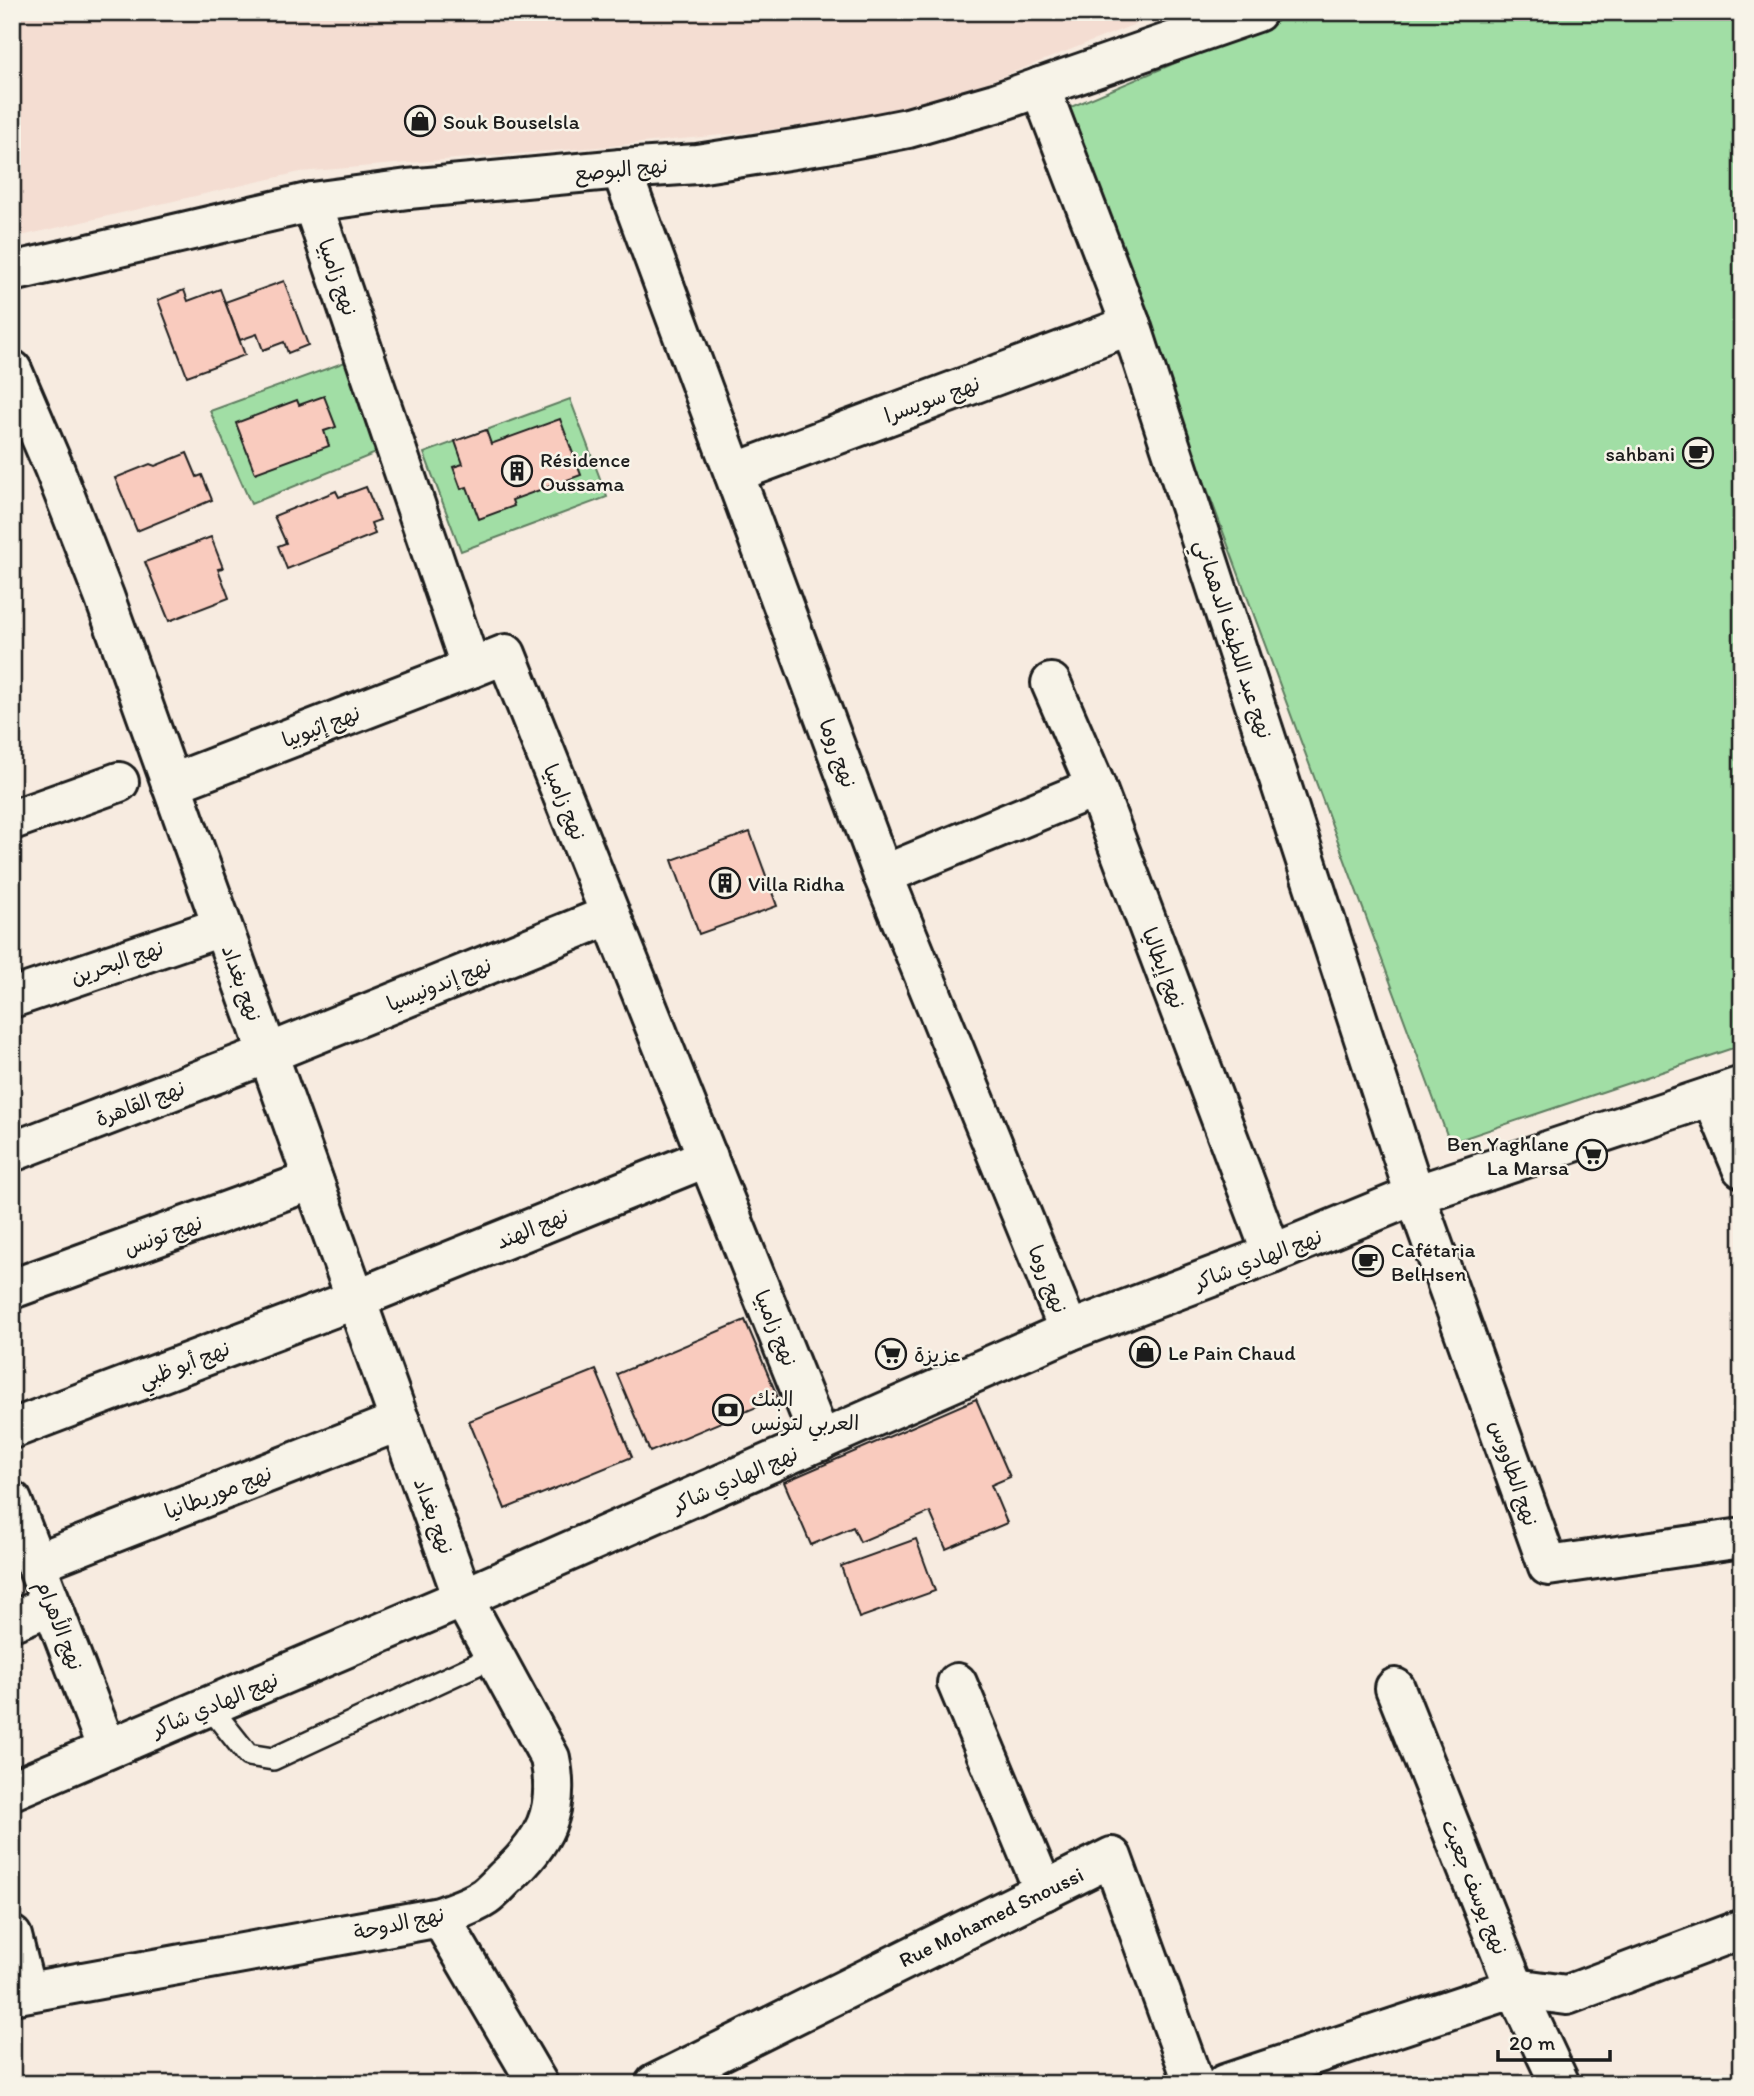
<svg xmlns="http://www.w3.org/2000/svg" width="1754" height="2096" viewBox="0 0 1754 2096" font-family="Itim,'Playpen Sans Arabic',sans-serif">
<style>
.built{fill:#f4ddd2}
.green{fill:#a1dea5;stroke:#5e7d60;stroke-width:2}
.building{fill:#f9cbbe;stroke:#1c1c1c;stroke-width:2}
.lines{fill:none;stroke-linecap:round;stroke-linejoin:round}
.service-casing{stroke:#1c1c1c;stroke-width:26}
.minor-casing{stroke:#1c1c1c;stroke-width:44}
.tertiary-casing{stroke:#1c1c1c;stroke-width:44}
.service{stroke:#f7f3e8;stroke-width:21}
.minor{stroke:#f7f3e8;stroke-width:38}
.tertiary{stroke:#f7f3e8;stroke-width:38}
.labels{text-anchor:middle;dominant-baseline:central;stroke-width:5;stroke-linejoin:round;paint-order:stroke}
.poi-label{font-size:21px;fill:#1c1c1c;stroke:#f7f3e8;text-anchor:start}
.street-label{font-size:21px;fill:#1c1c1c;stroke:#f7f3e8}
</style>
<rect width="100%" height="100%" fill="#f7ebe0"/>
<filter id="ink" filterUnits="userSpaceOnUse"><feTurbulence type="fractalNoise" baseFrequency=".0143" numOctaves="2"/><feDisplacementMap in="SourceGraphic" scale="14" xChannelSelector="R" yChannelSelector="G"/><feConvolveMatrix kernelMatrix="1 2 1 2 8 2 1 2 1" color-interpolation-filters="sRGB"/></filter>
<g filter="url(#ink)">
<!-- built -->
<polygon class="built" points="12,12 1166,12 988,82 893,112 762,131 611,146 300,172 12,238"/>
<!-- green -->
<g class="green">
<polygon points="1296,12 1742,12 1742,1045 1450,1143 1066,109"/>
<polygon points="348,361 381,451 251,504 210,411"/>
<polygon points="570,399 607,497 461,551 424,453"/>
</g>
<!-- building -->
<g class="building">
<polygon points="284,281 308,345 288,353 284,342 263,350 257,334 240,340 225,302"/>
<polygon points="220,289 245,355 187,376 158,300 184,290 188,301"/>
<polygon points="324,396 336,427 324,431 329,446 255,473 236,423 297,400 299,405"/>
<polygon points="560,419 581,475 512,500 514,506 479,519 467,487 461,489 453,467 463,464 455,441 486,430 491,444"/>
<polygon points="187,453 197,477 202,475 212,500 137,531 115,478 150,464 155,466"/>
<polygon points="366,487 380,520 371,523 375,534 287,569 278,546 286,543 274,516 336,491 339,497"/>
<polygon points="211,537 223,568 218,569 229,598 169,621 145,562"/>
<polygon points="750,832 777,906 699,934 672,860"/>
<polygon points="745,1320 778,1398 650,1452 617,1374"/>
<polygon points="596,1370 632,1457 505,1509 469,1421"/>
<polygon points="976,1399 1010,1477 991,1485 1007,1523 946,1549 930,1512 860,1542 853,1527 811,1545 784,1482"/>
<polygon points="916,1539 935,1591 859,1618 841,1566"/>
</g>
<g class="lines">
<!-- service casing -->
<g class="service-casing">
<polyline id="service" points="209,1706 248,1755 273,1759 495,1656"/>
</g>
<!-- minor casing -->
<g class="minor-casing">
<g id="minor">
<polyline points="1040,87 1131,325 1415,1195 1548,1566 1742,1538"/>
<polyline points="621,169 883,875 1069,1331"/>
<polyline points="312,202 471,668 506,654 821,1441"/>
<polyline points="734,473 1131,325"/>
<polyline points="1051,683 1096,787 1272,1254"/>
<polyline points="171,784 471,668"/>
<polyline points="12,820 119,782"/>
<polyline points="883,875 1096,787"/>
<polyline points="12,998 221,927"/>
<polyline points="1712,1096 1742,1168"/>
<polyline points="12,1152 267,1054 610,915"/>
<polyline points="12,1289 313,1180"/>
<polyline points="12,1429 356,1299 708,1157"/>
<polyline points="12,1501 107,1749"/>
<polyline points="36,1563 400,1421"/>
<polyline points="12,1621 52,1605"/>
<polyline points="957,1683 1044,1891"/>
<polyline points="1395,1688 1515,1988 1560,2084"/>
<polyline points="440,1917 538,2084"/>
<polyline points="12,1936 26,1992"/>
<path d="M12,1995L440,1917C455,1911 472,1906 485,1897C492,1892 499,1884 505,1878C544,1843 561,1811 550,1758L463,1598"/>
<polyline points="655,2084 1112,1857 1194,2084"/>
<polyline points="1225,2084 1515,1988 1567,1995 1742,1929"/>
</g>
</g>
<!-- tertiary casing -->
<g class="tertiary-casing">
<g id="tertiary">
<polyline points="12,272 312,202 408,189 621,169 697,164 826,144 908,128 995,103 1257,12"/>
<polyline points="12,370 54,468 104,596 463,1598"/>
<polyline points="12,1790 463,1598 1069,1331 1272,1254 1415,1195 1742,1086"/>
</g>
</g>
<!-- service -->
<use href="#service" class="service"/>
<!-- minor -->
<use href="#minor" class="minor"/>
<!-- tertiary -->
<use href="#tertiary" class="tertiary"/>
</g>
</g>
<!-- icons -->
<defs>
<g id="shop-ring" transform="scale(1.575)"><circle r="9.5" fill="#f7f3e8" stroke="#1c1c1c" stroke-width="1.5"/><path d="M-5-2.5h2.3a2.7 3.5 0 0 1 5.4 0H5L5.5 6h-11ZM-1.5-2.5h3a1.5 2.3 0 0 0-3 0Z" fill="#1c1c1c"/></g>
<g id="cafe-ring" transform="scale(1.575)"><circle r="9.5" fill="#f7f3e8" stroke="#1c1c1c" stroke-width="1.5"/><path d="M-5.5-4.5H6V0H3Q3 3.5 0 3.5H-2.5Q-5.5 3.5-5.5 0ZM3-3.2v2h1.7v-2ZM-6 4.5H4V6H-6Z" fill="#1c1c1c"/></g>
<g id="building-ring" transform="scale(1.575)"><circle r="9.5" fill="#f7f3e8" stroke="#1c1c1c" stroke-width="1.5"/><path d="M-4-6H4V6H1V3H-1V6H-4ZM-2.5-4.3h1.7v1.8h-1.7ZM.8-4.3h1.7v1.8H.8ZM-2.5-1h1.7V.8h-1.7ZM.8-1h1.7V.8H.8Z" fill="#1c1c1c"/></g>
<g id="supermarket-ring" transform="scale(1.575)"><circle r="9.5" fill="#f7f3e8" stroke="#1c1c1c" stroke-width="1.5"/><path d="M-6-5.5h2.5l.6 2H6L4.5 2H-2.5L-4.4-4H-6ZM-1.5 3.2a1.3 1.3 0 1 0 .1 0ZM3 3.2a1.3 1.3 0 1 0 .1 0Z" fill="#1c1c1c"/></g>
<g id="bank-ring" transform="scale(1.575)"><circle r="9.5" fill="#f7f3e8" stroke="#1c1c1c" stroke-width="1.5"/><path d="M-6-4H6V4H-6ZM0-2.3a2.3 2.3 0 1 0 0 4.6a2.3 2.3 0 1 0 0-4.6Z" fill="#1c1c1c"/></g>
</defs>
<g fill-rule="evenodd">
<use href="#shop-ring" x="420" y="121"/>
<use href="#cafe-ring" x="1698" y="453"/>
<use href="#building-ring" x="517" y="471"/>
<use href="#building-ring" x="725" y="883"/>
<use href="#supermarket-ring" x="1592" y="1155"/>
<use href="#cafe-ring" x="1368" y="1261"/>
<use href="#shop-ring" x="1145" y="1352"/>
<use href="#supermarket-ring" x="891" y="1354"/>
<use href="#bank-ring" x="728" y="1410"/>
</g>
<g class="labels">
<!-- poi labels -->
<g class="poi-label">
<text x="443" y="121">Souk Bouselsla</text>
<text x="1675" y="453" text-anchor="end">sahbani</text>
<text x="540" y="459">Résidence<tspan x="540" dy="24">Oussama</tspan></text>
<text x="748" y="883">Villa Ridha</text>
<text x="1569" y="1143" text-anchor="end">Ben Yaghlane<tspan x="1569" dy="24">La Marsa</tspan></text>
<text x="1391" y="1249">Cafétaria<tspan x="1391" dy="24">BelHsen</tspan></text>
<text x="1168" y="1352">Le Pain Chaud</text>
<text x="914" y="1354">عزيزة</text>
<text x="751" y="1398">البنك<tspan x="751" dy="24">العربي لتونس</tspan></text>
</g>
<!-- street labels -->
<g class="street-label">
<text transform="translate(621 169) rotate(-5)">نهج البوصع</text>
<text transform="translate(338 277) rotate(71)">نهج زامبيا</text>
<text transform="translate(932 399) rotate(-20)">نهج سويسرا</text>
<text transform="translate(1234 639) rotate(72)">نهج عبد اللطيف الدهماني</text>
<text transform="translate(321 726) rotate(-21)">نهج إثيوبيا</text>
<text transform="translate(838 753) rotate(70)">نهج روما</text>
<text transform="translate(565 802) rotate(68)">نهج زامبيا</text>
<text transform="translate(117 962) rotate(-19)">نهج البحرين</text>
<text transform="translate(1164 968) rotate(69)">نهج إيطاليا</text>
<text transform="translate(242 983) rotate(70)">نهج بغداد</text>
<text transform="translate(439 984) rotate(-22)">نهج إندونيسيا</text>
<text transform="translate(140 1103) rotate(-21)">نهج القاهرة</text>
<text transform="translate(532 1228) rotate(-22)">نهج الهند</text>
<text transform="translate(163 1235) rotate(-20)">نهج تونس</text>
<text transform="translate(1258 1259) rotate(-21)">نهج الهادي شاكر</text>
<text transform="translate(1048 1279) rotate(68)">نهج روما</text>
<text transform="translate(776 1328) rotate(68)">نهج زامبيا</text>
<text transform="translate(184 1364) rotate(-21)">نهج أبو ظبي</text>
<text transform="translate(1514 1473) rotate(71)">نهج الطاووس</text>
<text transform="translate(735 1479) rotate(-24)">نهج الهادي شاكر</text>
<text transform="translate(218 1492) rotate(-21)">نهج موريطانيا</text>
<text transform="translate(434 1516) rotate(70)">نهج بغداد</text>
<text transform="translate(60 1625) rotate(69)">نهج الأهرام</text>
<text transform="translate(215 1704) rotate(-23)">نهج الهادي شاكر</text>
<text transform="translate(1475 1887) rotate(68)">نهج يوسف جعيت</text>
<text transform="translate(991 1917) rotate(-26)">Rue Mohamed Snoussi</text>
<text transform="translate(399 1923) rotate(-12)">نهج الدوحة</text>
</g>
</g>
<!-- margin -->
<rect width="1754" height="2096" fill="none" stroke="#f7f3e8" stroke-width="42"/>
<rect x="21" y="21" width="1712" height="2054" fill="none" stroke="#1c1c1c" stroke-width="2.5" filter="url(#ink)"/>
<!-- scale -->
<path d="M1498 2050v10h112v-10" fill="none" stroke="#1c1c1c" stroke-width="3.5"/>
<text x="1509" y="2050" font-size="21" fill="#1c1c1c" stroke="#f7f3e8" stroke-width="5" paint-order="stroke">20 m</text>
</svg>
